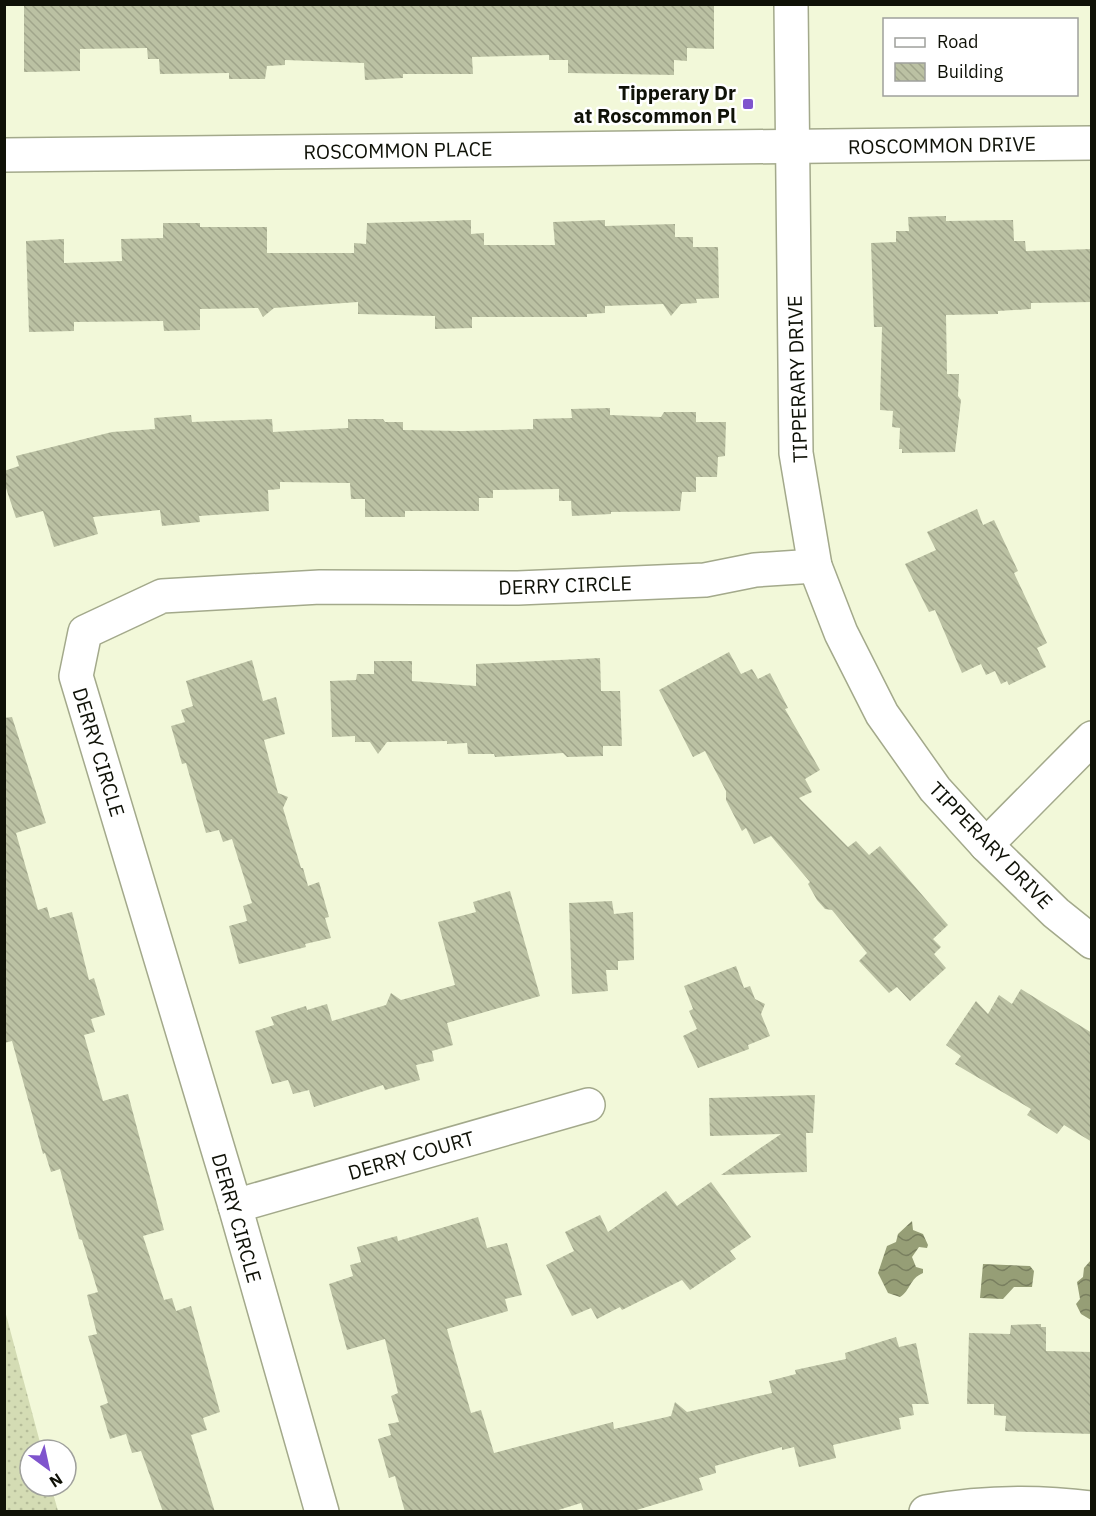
<svg xmlns="http://www.w3.org/2000/svg" width="1096" height="1516" viewBox="0 0 1096 1516" font-family="'IBM Plex Sans',sans-serif">
<style>
.grass{fill:url(#grass-dots)}
.water{fill:url(#water-waves)}
.building{fill:url(#building-back-hatch)}
.lines{fill:none;stroke-linecap:round;stroke-linejoin:round}
.minor-casing{stroke:#a3a98b;stroke-width:36}
.minor{stroke:#fff;stroke-width:33}
.poi-dot{fill:#7f54cd;stroke:#fff;stroke-width:2}
.labels{text-anchor:middle;dominant-baseline:central;stroke-width:5;stroke-linejoin:round;paint-order:stroke}
.poi-label{font-size:20px;font-weight:bold;fill:#0f1107;stroke:#fff;text-anchor:end}
.street-label{font-size:20px;fill:#0f1107;stroke:#fff}
</style>
<defs>
<pattern id="grass-dots" width="8" height="8" patternUnits="userSpaceOnUse" patternTransform="scale(1.5)"><rect width="8" height="8" fill="#d4dcb4"/><path d="M2 2h.1M6 6h.1" fill="none" stroke="#b5bc99" stroke-width="1.8" stroke-linecap="round"/></pattern>
<pattern id="water-waves" width="16" height="10" patternUnits="userSpaceOnUse" patternTransform="scale(1.5)"><rect width="16" height="10" fill="#969e76"/><path d="M0 5q4-4 8 0t8 0" fill="none" stroke="#797f5f"/></pattern>
<pattern id="building-back-hatch" width="6" height="6" patternUnits="userSpaceOnUse" patternTransform="scale(1.5)"><rect width="6" height="6" fill="#bbc1a3"/><path d="M-1 5l2 2M0 0l6 6M5-1l2 2" fill="none" stroke="#a0a58b"/></pattern>
</defs>
<rect width="100%" height="100%" fill="#f2f8d9"/>
<!-- grass -->
<polygon class="grass" points="4,1307 42,1450 30,1450 30,1486 51,1486 58,1511 5,1511"/>
<!-- water -->
<g class="water">
<path d="M912,1221L913,1230L923,1234L928,1245L927,1248L919,1247L912,1257L916,1267L923,1269V1273C909,1279 911,1290 900,1297L888,1293L878,1273L887,1246L896,1242L898,1234Z"/>
<polygon points="1091,1260 1091,1320 1081,1314 1076,1304 1080,1299 1077,1282 1083,1277 1084,1268"/>
<polygon points="983,1264 1030,1266 1034,1271 1032,1287 1014,1287 1003,1299 980,1298"/>
</g>
<!-- building -->
<g class="building">
<polygon points="24,4 714,4 714,49 687,48 687,61 674,60 674,75 568,73 568,60 549,60 549,55 472,57 473,74 403,74 403,78 365,80 364,63 285,60 285,65 267,66 265,79 229,79 229,73 160,74 159,59 148,59 147,48 80,49 80,71 24,72"/>
<polygon points="946,216 946,221 1013,220 1014,241 1025,241 1026,251 1092,249 1092,302 1031,303 1031,309 998,311 998,314 946,315 947,374 959,374 958,396 961,400 955,452 902,453 902,449 899,449 900,428 892,427 893,411 880,410 882,327 874,327 871,243 896,242 896,231 909,231 908,217"/>
<polygon points="471,220 471,234 484,233 484,245 555,245 553,222 605,220 605,226 675,224 675,237 693,237 693,247 718,247 719,298 696,299 697,303 681,304 671,316 663,304 605,306 605,313 587,314 587,317 472,317 472,328 435,329 435,316 358,314 358,302 274,308 263,317 258,308 200,309 200,330 164,331 163,321 74,322 74,331 29,332 26,241 64,239 64,263 122,261 121,239 163,238 163,223 200,223 200,227 267,227 267,253 354,253 354,243 366,244 367,223"/>
<polygon points="610,408 610,415 661,417 664,412 696,412 696,422 726,422 725,456 718,457 717,477 696,477 696,492 682,492 680,511 611,512 611,514 572,516 571,501 559,501 559,489 493,490 493,498 479,498 479,511 405,511 405,517 365,517 365,499 351,499 350,483 280,482 280,489 268,490 269,511 199,516 200,522 162,526 160,510 93,517 98,534 54,547 43,511 16,518 4,482 4,471 19,466 16,456 112,432 155,429 154,418 191,415 192,422 272,419 273,432 348,428 348,419 383,419 385,422 403,422 403,430 462,431 533,429 533,419 572,418 571,409"/>
<polygon points="977,509 983,525 994,520 1018,571 1014,573 1047,643 1037,648 1046,667 1009,685 1007,681 1001,684 995,671 986,675 981,664 962,673 935,610 929,612 905,564 936,550 927,532"/>
<polygon points="729,652 741,674 752,669 758,679 770,673 788,708 785,709 820,770 805,779 812,792 799,798 848,847 856,841 869,855 880,846 948,925 933,939 941,947 934,954 946,968 910,1001 897,987 889,993 859,961 867,953 832,910 825,909 817,900 808,884 810,882 771,836 754,844 746,828 742,831 726,800 726,791 705,751 693,757 659,690"/>
<polygon points="600,658 601,691 620,691 622,746 603,746 603,756 567,757 563,753 495,757 494,754 468,754 467,743 447,744 447,741 387,742 378,754 370,742 355,742 355,736 332,737 330,681 356,680 357,674 374,674 374,661 412,661 412,681 476,686 476,664"/>
<polygon points="252,660 263,701 276,697 285,734 264,740 278,793 288,797 283,808 301,868 303,868 308,886 319,882 329,917 325,918 331,938 305,944 306,947 239,964 229,926 247,921 243,906 252,903 232,839 223,842 219,830 206,833 186,763 182,764 171,726 185,722 181,710 193,706 186,681"/>
<polygon points="12,717 46,823 16,833 38,910 47,907 50,918 72,912 89,980 94,978 105,1015 91,1019 95,1032 84,1035 103,1101 128,1094 164,1230 143,1236 164,1300 172,1298 176,1311 191,1306 220,1412 203,1418 207,1430 191,1435 215,1512 163,1512 141,1451 132,1453 126,1434 110,1439 100,1406 108,1403 88,1336 97,1334 87,1295 98,1292 82,1240 79,1239 60,1169 51,1172 45,1153 43,1154 12,1041 4,1043 4,718"/>
<polygon points="510,891 540,996 447,1023 453,1045 432,1051 434,1061 416,1065 420,1080 385,1090 383,1085 314,1107 309,1090 293,1094 288,1080 272,1084 255,1031 274,1025 271,1017 306,1006 307,1010 327,1004 332,1021 386,1005 391,993 401,1000 455,985 438,922 476,912 473,902"/>
<polygon points="612,901 614,914 633,912 634,960 618,961 618,970 606,970 608,991 572,994 569,903"/>
<polygon points="736,966 744,988 750,986 755,999 765,1004 761,1014 770,1036 748,1045 749,1049 698,1068 683,1036 697,1029 689,1011 693,1009 684,986"/>
<polygon points="1021,989 1092,1033 1092,1142 1064,1125 1057,1134 1027,1115 1031,1109 955,1064 961,1056 946,1045 976,1001 988,1014 999,995 1012,1004"/>
<polygon points="815,1095 813,1133 806,1133 807,1172 721,1175 781,1134 710,1136 709,1098"/>
<polygon points="711,1182 751,1237 730,1251 736,1259 690,1290 682,1280 622,1310 620,1307 597,1319 591,1308 572,1316 546,1265 574,1251 565,1232 600,1215 608,1232 666,1191 677,1206"/>
<polygon points="478,1217 487,1248 507,1243 522,1295 505,1299 508,1311 447,1329 471,1413 481,1410 494,1453 613,1422 614,1429 671,1416 675,1402 687,1412 772,1393 769,1381 796,1374 795,1370 846,1359 845,1353 896,1337 899,1347 916,1343 929,1404 912,1404 914,1415 899,1418 901,1429 833,1445 836,1458 799,1467 794,1447 782,1450 782,1447 715,1466 716,1473 699,1478 703,1490 630,1512 584,1512 581,1503 552,1512 405,1512 395,1476 389,1478 378,1439 391,1435 388,1424 399,1422 391,1396 398,1393 385,1339 347,1350 329,1284 353,1276 350,1265 361,1262 357,1247 397,1236 398,1241"/>
<polygon points="1041,1324 1041,1327 1046,1327 1046,1351 1092,1352 1092,1434 1005,1431 1006,1416 994,1415 994,1404 967,1404 969,1333 1010,1334 1011,1325"/>
</g>
<g class="lines">
<!-- minor casing -->
<g class="minor-casing">
<g id="minor">
<polyline points="791,4 796,453 815,566 841,633 882,714 935,789 986,845 1056,913 1092,942"/>
<polyline points="4,155 1092,143"/>
<polyline points="986,845 1092,738"/>
<polyline points="235,1206 588,1105"/>
<polyline points="322,1512 235,1206 76,676 85,632 162,596 320,587 518,588 705,580 755,570 815,566"/>
<path d="M926,1512C980,1502 1037,1501 1092,1508"/>
</g>
</g>
<!-- minor -->
<use href="#minor" class="minor"/>
</g>
<!-- markers -->
<rect class="poi-dot" x="742" y="98" width="12" height="12" rx="3"/>
<g class="labels">
<!-- poi labels -->
<g class="poi-label">
<text x="736" y="92">Tipperary Dr<tspan x="736" dy="23">at Roscommon Pl</tspan></text>
</g>
<!-- street labels -->
<g class="street-label">
<text transform="translate(942 145) rotate(-1)">ROSCOMMON DRIVE</text>
<text transform="translate(398 150) rotate(-1)">ROSCOMMON PLACE</text>
<text transform="translate(797 379) rotate(-92)">TIPPERARY DRIVE</text>
<text transform="translate(565 585) rotate(-2)">DERRY CIRCLE</text>
<text transform="translate(99 752) rotate(73)">DERRY CIRCLE</text>
<text transform="translate(991 845) rotate(46)">TIPPERARY DRIVE</text>
<text transform="translate(411 1155) rotate(-16)">DERRY COURT</text>
<text transform="translate(237 1218) rotate(74)">DERRY CIRCLE</text>
</g>
</g>
<!-- border -->
<rect width="1096" height="1516" fill="none" stroke="#0f1107" stroke-width="12"/>
<!-- legend -->
<rect x="883" y="18" width="195" height="78" fill="#ffffff" stroke="#9fa09c" stroke-width="1.5"/>
<rect x="895" y="38" width="30" height="9" fill="#ffffff" stroke="#9fa09c" stroke-width="1.5"/>
<text x="937" y="48" font-size="18" fill="#0f1107">Road</text>
<rect x="895" y="63" width="30" height="18" fill="url(#building-back-hatch)" stroke="#9fa09c" stroke-width="1.5"/>
<text x="937" y="78" font-size="18" fill="#0f1107">Building</text>
<!-- north arrow -->
<g transform="translate(48 1468) rotate(147)"><circle r="28" fill="#ffffff" stroke="#9fa09c" stroke-width="1.5"/>
<path d="M0-4.5L10 22L0 15L-10 22Z" fill="#7f54cd"/>
<text y="-9" font-size="16" font-weight="bold" text-anchor="middle" fill="#0f1107">N</text>
</g>
</svg>
